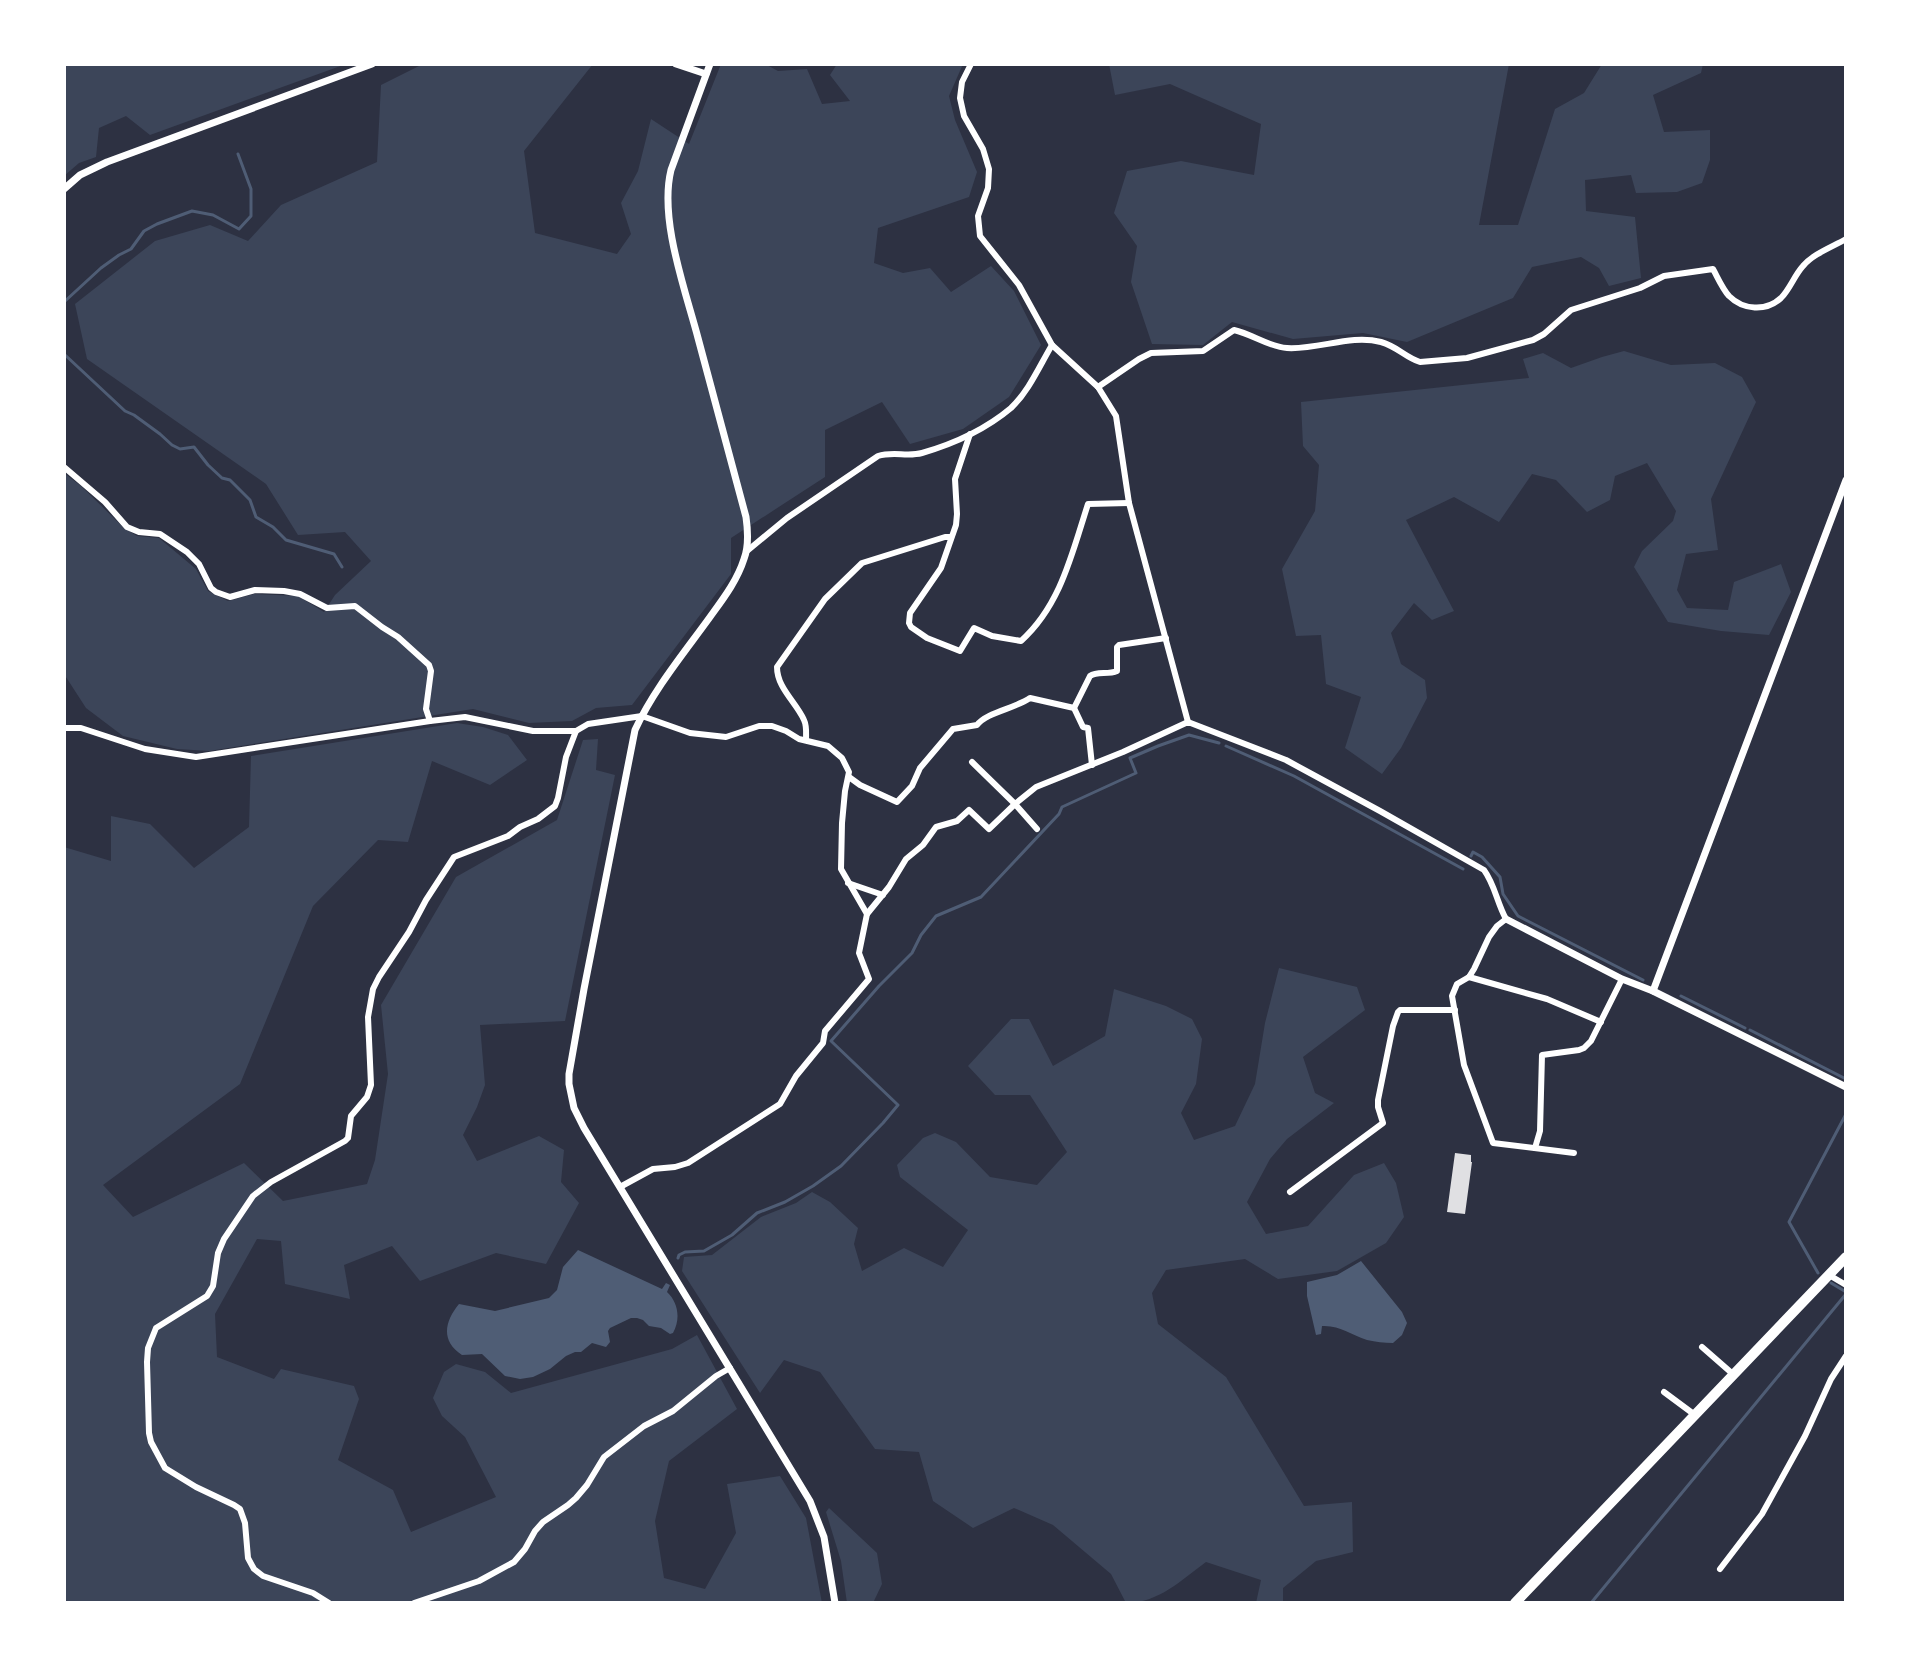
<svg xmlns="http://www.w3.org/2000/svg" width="1910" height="1667" viewBox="0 0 1910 1667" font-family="'Alegreya Sans',sans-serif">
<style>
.green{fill:#3c4559}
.water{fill:#4f5d75}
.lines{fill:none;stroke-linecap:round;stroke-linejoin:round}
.stream{stroke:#4f5d75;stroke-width:3}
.building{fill:#e0e0e3}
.minor{stroke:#fff;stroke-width:6}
.tertiary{stroke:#fff;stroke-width:7}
.trunk{stroke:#fff;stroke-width:10}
</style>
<rect width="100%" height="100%" fill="#2d3142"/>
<!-- green -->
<g class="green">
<polygon points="64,64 346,64 150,135 126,116 99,128 96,157 79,163 64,176"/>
<polygon points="423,64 593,64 524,151 535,233 617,254 631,234 621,203 638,171 651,119 689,144 721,64 765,64 778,71 807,69 822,104 850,101 830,75 837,64 963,64 949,96 955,120 977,172 969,197 878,228 874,263 903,273 930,268 951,292 991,266 1014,291 1041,345 1009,397 963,429 910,444 882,402 825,430 825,477 731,538 731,574 632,705 596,708 572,721 529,723 473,709 209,751 177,749 123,736 86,708 64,674 64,473 81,486 124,528 137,536 159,538 196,569 208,591 228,601 254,594 298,596 324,612 335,595 371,561 345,532 298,535 266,484 87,359 75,304 155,241 210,225 248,241 281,205 377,162 381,85"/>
<polygon points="1109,64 1509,64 1479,225 1518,225 1555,109 1584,93 1602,64 1703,64 1701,73 1653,95 1664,132 1710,130 1710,160 1702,183 1677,192 1636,193 1631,175 1585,180 1586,211 1635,217 1641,278 1609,286 1599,268 1581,257 1532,267 1513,298 1407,342 1363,333 1293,339 1232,322 1203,345 1152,344 1131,282 1137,246 1114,213 1127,171 1181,161 1254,175 1261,124 1170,84 1115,95"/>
<polygon points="1624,351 1671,365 1715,363 1742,377 1756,402 1711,499 1718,550 1686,554 1677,590 1687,608 1728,610 1734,582 1781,564 1791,592 1769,635 1721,631 1668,622 1634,567 1642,551 1673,521 1676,511 1647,463 1615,476 1610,500 1587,512 1556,480 1532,474 1499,522 1454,497 1406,520 1454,611 1432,620 1414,603 1391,633 1401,664 1425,680 1427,698 1401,748 1382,774 1345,748 1361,697 1326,684 1321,635 1296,636 1282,569 1315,511 1319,465 1303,446 1301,402 1529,378 1523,359 1543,353 1571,368 1602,357"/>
<polygon points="457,723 483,727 508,735 527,760 490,785 432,761 408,842 378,840 313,906 240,1084 103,1185 133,1217 244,1163 283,1201 367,1184 375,1160 388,1074 381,1005 456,877 557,820 583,740 598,739 596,770 615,775 565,1021 480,1025 485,1085 477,1107 463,1135 477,1161 539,1136 564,1150 561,1182 579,1203 546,1264 496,1253 420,1281 392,1246 344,1265 350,1299 285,1284 281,1241 257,1239 215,1314 217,1357 274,1379 281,1369 354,1386 359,1399 338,1460 393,1490 411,1532 496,1497 465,1437 442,1416 433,1398 444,1372 456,1364 485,1372 511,1393 672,1349 697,1335 737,1409 669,1461 655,1521 664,1578 705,1589 736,1533 727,1484 780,1476 806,1518 822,1603 64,1603 64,847 111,861 111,816 150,824 194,868 249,827 251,756"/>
<path d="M1279,968L1357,987L1365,1010L1303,1057L1315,1093L1334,1103L1287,1139L1270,1159L1247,1202L1266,1234L1308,1226L1354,1175L1384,1163L1396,1183L1404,1217L1386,1243L1337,1271L1278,1279L1245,1259L1166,1270L1152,1293L1158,1324L1226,1377L1304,1506L1352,1502L1353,1552L1316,1561L1283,1588V1603H1256L1261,1580L1206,1562C1181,1580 1159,1603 1126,1603L1111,1574L1053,1525L1014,1508L973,1528L933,1501L919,1452L875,1449L820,1372L784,1360L760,1393L682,1271L684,1257L712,1255L761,1217L796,1203L812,1192L830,1202L858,1228L854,1244L862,1271L904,1248L943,1267L968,1230L900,1177L897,1165L923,1138L935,1133L956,1142L990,1177L1037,1185L1067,1152L1030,1095H995L968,1066L1011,1019H1029L1053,1066L1105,1036L1114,989L1166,1006L1192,1019L1202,1039L1196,1084L1181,1113L1194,1140L1235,1126L1255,1084L1265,1023Z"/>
<polygon points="829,1508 877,1553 882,1584 873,1603 847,1603 841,1561 826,1512"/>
</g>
<!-- water -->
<g class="water">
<path d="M578,1250L662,1289L666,1283L670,1285L667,1292C678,1302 681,1319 673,1333L670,1334L661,1328L649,1326L643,1320L637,1318H631L610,1328L608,1331L610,1342L606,1347L592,1343L581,1352H575L566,1356L550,1369L533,1377L520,1379L505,1376L482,1354L462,1355C440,1341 445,1321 459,1304L495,1311L549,1298L557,1290L563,1267Z"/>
<path d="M1361,1261L1402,1312L1407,1323L1402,1335L1393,1343C1384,1343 1376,1342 1367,1340C1351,1335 1340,1325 1322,1326L1321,1334L1316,1335L1307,1296V1282L1337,1275Z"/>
</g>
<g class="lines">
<!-- stream -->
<g class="stream">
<polyline points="64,302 101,268 119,255 131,249 144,231 157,224 192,211 213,215 239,229 251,216 251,189 238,154"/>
<polyline points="64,354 125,411 134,415 160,434 172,445 180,449 194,447 208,465 222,478 230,480 250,500 256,517 273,527 286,540 334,554 342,567"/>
<polyline points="1226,746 1294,776 1463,869"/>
<polyline points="1471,856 1473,852 1482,857 1500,877 1503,894 1518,916 1643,980"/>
<polyline points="1681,996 1745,1028"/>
<polyline points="1750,1030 1846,1079"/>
<polyline points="678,1258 679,1255 685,1252 704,1251 732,1235 757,1213 785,1202 813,1186 841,1166 883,1123 898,1105 831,1041 879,986 912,953 921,935 936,916 981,897 1059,814 1062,807 1136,773 1130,758 1158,746 1189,735 1219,743"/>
<polyline points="1818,1273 1789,1222 1846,1114"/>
<polyline points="1831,1283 1846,1292"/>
<polyline points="1591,1603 1846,1294"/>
</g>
</g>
<!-- building -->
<polygon class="building" points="1455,1153 1471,1155 1471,1162 1472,1162 1465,1214 1447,1212"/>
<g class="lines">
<!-- minor -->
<g class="minor">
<polyline points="971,64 962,82 960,98 964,116 983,149 989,169 988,188 978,216 980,236 1019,285 1052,345 1098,387 1116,416 1129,503 1188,722"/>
<path d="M1098,387L1139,359L1151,353L1203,351L1234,330C1252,334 1269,347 1287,348C1319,350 1350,334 1381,342C1398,347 1405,357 1420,362L1467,358L1533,340L1544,334L1571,310L1640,288L1664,276L1713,269C1718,278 1722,288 1729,296C1743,310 1766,312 1781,298C1790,289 1794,276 1803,266C1813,254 1832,247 1846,239"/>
<path d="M970,434L955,479L957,514L956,525L941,568L910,613L909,623L911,627L927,638L960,651L974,628L992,636L1021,641C1061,605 1072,553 1088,504L1129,503"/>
<polyline points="64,467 105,502 127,527 139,532 160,534 187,552 199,564 211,588 216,592 230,597 255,590 284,591 300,594 327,608 355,606 382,627 398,637 429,665 431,671 426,709 430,721"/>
<path d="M747,551L787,518L878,456C893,451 907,457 922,453C953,444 986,429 1011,408C1029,391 1040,365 1052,345"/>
<path d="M1074,708L1090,676C1097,671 1108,675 1117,671V647L1119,645L1166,638"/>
<polyline points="64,728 81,728 145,749 196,757 430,721 465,717 533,731 576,731 588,724 642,716 690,733 726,737 759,726 772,726 786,731 799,739 828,746 842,758 849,772 845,791 842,823 841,869 867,914"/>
<path d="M806,740C806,733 807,726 804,720C796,702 777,688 777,667L825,599L862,563L945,537H950"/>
<polyline points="972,762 1015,804 1037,829"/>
<path d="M849,777L860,785L897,802L912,786L920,768L953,729L977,725C987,712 1014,709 1030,698L1074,708L1083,727L1088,728L1092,765"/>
<polyline points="848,883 883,895"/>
<polyline points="1469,977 1547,999 1601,1022"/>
<polyline points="1535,1148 1540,1131 1542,1055 1579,1050 1584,1048 1591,1041 1622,979"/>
<path d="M620,1187L653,1169L675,1167L688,1163L780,1104L796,1076L823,1043L825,1031L869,979L859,953L867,914L889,887L906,859L923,845L936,827L957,821L969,810L989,829L1015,804L1036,787L1123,752L1188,722L1286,760L1380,811L1484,870C1495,885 1497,903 1506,919L1497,926L1489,937L1474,969L1469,977L1457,984L1452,996L1464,1065L1493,1143L1574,1153"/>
<polyline points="1290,1192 1383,1123 1378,1107 1378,1100 1393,1026 1398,1012 1400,1010 1455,1010"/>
<polyline points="1829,1275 1846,1285"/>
<polyline points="1702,1347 1734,1375"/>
<polyline points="1664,1392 1695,1415"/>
<polyline points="1720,1569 1762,1514 1805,1436 1831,1379 1846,1356"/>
<polyline points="329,1603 313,1593 263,1576 254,1569 248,1558 245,1523 240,1509 234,1505 196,1487 165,1468 151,1442 149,1433 147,1362 148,1348 156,1328 207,1296 213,1286 218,1253 224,1239 253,1196 271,1182 345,1141 348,1138 351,1116 367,1097 371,1085 368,1017 373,989 379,977 409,932 426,900 454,857 508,836 520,827 538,819 555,806 558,798 566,757 576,731"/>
<polyline points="414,1603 479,1581 514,1562 525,1549 535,1531 543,1522 568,1505 576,1498 587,1485 604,1457 644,1426 673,1411 716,1376 730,1368"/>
</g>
<!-- tertiary -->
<g class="tertiary">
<polyline points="676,64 706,74"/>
<path d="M710,64L671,170C659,219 685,289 698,338C714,398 730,457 746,517C748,531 749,546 744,559C737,581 723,599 710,617C684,653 654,689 635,730L584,989L569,1074V1084L574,1108L584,1128L810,1501L824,1537L835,1603"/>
<polyline points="64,189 80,175 107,162 372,64"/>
<polyline points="1506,919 1622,979 1653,991 1846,1087"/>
<polyline points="1653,991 1846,480"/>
</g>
<!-- trunk -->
<polyline class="trunk" points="1515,1603 1846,1257"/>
</g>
<!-- border -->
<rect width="1910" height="1667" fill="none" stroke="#ffffff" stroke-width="132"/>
</svg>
